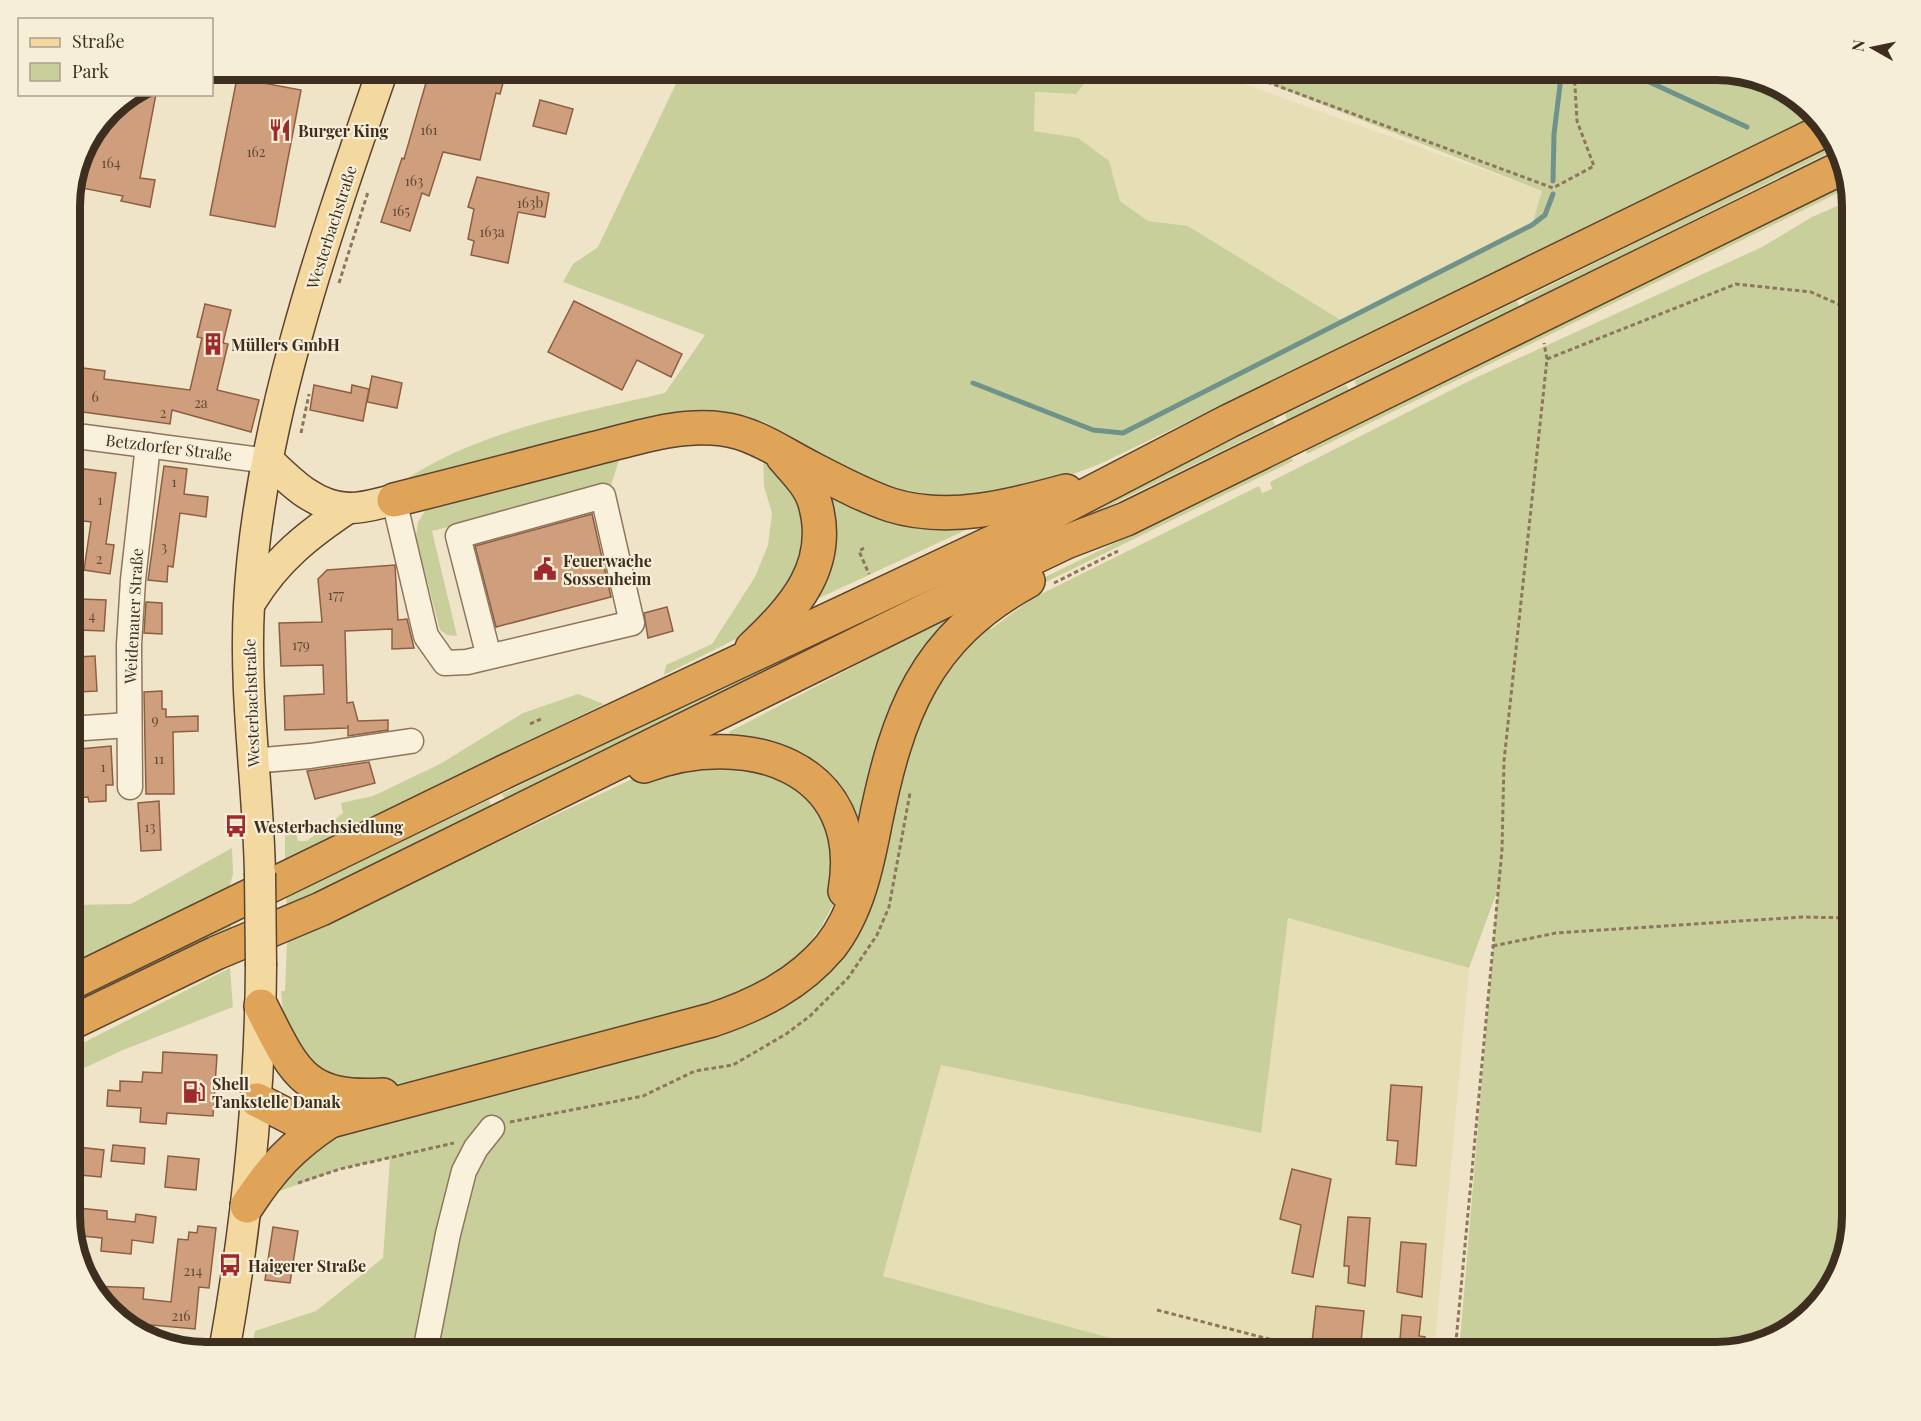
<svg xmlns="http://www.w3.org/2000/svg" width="1921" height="1421" viewBox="0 0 1921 1421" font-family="'Playfair Display',serif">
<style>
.farmland{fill:#e6deb5}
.green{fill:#c9cf9b}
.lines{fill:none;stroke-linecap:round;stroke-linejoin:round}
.stream{stroke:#6f938a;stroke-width:5}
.building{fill:#cf9f7d;stroke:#8d5f41;stroke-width:1.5}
.minor-casing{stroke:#8d765c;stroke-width:27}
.major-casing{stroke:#5b4430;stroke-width:33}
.highway-casing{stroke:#5b4430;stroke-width:36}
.path{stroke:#8d765c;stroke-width:3;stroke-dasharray:4.5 3;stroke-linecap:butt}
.minor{stroke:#faf1dc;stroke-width:24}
.major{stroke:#f3d9a0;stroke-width:30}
.highway{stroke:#e0a458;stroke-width:33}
.major-bridge-casing{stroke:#5b4430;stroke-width:33;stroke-linecap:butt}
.major-bridge{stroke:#f3d9a0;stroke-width:30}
.labels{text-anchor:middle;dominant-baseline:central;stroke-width:4.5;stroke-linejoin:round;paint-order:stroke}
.number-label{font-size:14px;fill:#624a37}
.poi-label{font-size:16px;font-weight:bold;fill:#3d2e20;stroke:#f7eed8;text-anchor:start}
.street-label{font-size:16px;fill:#3d2e20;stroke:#f7eed8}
.rim{fill:none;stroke:#3d2e20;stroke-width:8}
</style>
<rect width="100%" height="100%" fill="#f0e4c8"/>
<!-- farmland -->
<g class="farmland">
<polygon points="1096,69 1202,69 1542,191 1532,225 1344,322 1188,226 1148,221 1120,201 1109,161 1034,131 1035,92 1076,94"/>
<polygon points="1288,918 1469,968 1434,1352 1142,1352 1143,1348 883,1276 941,1065 1260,1133"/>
</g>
<!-- green -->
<g class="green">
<path d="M683,69H1096L1076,94L1035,92L1034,131L1078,138L1109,161L1120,201L1148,221L1188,226L1344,322L1532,225L1542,191L1232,69H1716L1798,97L1816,118L1100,464L1015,496L968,502L895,494L821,458L765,422L741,415L712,412L399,484C476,430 575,414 665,393L705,335L563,282L573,264L598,247Z"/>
<polygon points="1836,143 1838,148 1526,303 1523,299"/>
<polygon points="1847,184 1848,188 1307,454 1306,450"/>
<polygon points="1851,200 1852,1216 1824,1298 1776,1338 1715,1352 1459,1352 1498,889 1469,968 1288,918 1261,1133 941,1065 883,1276 1143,1347 1142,1352 251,1352 255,1331 316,1311 383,1258 390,1158 340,1169 269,1195 322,1137 580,1063 831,957 904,740 946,659 1037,581 1291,457 1293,461 1042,584 988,626 991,629 1033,598 1259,486 1262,493 1272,489 1270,482 1473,379 1762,247 1812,217"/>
<polygon points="1517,301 1519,306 1357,387 1354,381"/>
<polygon points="1346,385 1349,390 1287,420 1285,414"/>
<polygon points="1273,420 1275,425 817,648 816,642"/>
<polygon points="763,451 786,472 808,517 802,571 750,632 664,675 666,665 712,644 755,577 768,545 772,513 764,486"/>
<polygon points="621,454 611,485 432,531 457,636 447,635 440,630 416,538 418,522 427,508"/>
<polygon points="814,479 981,523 802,606"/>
<polygon points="960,611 862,837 848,815 730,736 729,732"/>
<polygon points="802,649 804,654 505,799 502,794"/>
<polygon points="578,694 604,704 285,861 285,822 294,827 298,841 307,841 343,813 341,803 373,796 440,764 523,713"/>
<polygon points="697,760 786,774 828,818 839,886 833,905 821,927 805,949 780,969 755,984 701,1006 654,1019 406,1083 377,1085 344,1084 297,1052 283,1014 281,991 285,991 287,941 645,773"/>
<polygon points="489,800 491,806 287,906 286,897"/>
<polygon points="232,848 233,874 229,888 69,965 69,905 131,904"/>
<polygon points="231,923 231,932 69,1010 69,1002"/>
<polygon points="230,968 233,1007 123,1050 69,1075 69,1050"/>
</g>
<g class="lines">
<!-- stream -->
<g class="stream">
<polyline points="1621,69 1747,127"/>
<polyline points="1553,181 1554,134 1562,69"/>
<polyline points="973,383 1093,430 1123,433 1532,225 1545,215 1553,194"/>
</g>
</g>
<!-- building -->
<g class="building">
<polygon points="430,69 494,69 506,72 500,94 496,93 480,160 443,152 429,196 422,193 410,231 381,222 402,158 404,159"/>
<polygon points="237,78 301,90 275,227 210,215"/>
<polygon points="129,94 156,94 140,178 155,180 150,207 121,201 123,196 72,186 83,146 115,103"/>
<polygon points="540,100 573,109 566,134 533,126"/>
<polygon points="477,177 549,193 545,217 518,212 508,263 471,255 474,241 468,239 474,209 468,207"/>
<polygon points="574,301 682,354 671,377 637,360 622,390 548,352"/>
<polygon points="205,304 231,310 223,343 228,344 217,390 259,400 251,432 172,410 170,424 69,410 69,366 105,371 104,379 190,390 202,338 197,337"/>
<polygon points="372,376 402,383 397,408 367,402"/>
<polygon points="314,385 351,393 352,385 369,389 363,421 310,410"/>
<polygon points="164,466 187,469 184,494 208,497 206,517 180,513 173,567 168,566 167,582 148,580"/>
<polygon points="69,467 116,473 106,544 114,545 110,574 84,570 91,522 69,519"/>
<polygon points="592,514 611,597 496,627 475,546"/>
<polygon points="395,565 398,620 407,619 414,648 392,649 392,629 345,631 347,703 353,702 358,721 388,720 388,730 348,736 348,725 348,728 285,730 284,696 324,694 323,665 281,666 279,623 322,622 318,579 327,570"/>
<polygon points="80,599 106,600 104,631 79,630"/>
<polygon points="146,602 162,603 162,634 144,633"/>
<polygon points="667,607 673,631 648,638 644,613"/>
<polygon points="95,656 97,691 78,692 77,681 71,681 70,661 76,661 76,657"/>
<polygon points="162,691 162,709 166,709 166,717 198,716 198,731 173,732 174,794 146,794 144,692"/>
<polygon points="111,746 113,785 106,785 106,801 89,802 88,797 69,798 69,750"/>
<polygon points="369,762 375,783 315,799 307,771"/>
<polygon points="159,801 161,850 141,851 138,803"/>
<polygon points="163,1052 217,1055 213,1116 167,1113 166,1124 140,1122 141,1108 107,1106 108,1090 120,1091 120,1081 142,1082 143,1072 162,1073"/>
<polygon points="1391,1085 1422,1087 1416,1166 1396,1164 1398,1141 1387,1140"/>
<polygon points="113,1145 145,1148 144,1164 111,1161"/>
<polygon points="69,1146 104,1150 101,1177 69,1174"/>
<polygon points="168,1156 199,1159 196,1190 165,1187"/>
<polygon points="1292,1169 1331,1179 1313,1277 1292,1273 1301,1225 1280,1219"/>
<polygon points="69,1207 107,1211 107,1219 135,1222 136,1214 156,1217 153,1243 132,1240 131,1254 101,1251 102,1238 72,1235"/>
<polygon points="1348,1217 1370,1218 1365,1286 1348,1283 1349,1266 1344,1266"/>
<polygon points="198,1226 216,1228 209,1288 199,1287 195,1329 141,1324 141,1330 124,1324 125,1308 109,1307 91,1286 144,1288 143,1299 171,1302 178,1239 188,1240 189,1232 197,1233"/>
<polygon points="273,1227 298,1231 290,1283 265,1280"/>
<polygon points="1401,1242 1426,1244 1422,1297 1397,1292"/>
<polygon points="1316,1306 1364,1311 1360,1352 1324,1352 1325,1344 1312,1343"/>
<polygon points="1402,1315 1421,1317 1419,1336 1425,1337 1424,1352 1399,1352"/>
</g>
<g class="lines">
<!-- minor casing -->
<g class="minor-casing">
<g id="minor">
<polyline points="69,435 269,461"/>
<polyline points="394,500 426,636 445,663 467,662 632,623 603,496 458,536 489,657"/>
<polyline points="69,729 129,725"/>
<polyline points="252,761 310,756 411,741"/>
<polyline points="130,787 129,645 133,580 148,445"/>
<polyline points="425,1352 448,1234 464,1171 476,1148 492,1128"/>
</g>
</g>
<!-- major casing -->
<g class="major-casing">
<g id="major">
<path d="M269,461C291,482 315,507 348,508C363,509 379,503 394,500"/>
<path d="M252,600C277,559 309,534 348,508"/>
<path d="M260,873C258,784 244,695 249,605C258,426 325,237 383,69"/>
<path d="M224,1352C247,1224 260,1096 261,966"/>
</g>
</g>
<!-- highway casing -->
<g class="highway-casing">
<g id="highway">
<path d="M394,500C459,484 523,467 588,450C631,440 677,423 722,429C755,433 783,454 813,469C838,482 864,496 891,505C948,523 1011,506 1066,491"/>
<path d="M752,648C794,608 833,566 815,503C810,485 795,471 783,457"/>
<path d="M644,766C743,728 867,764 845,891"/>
<polyline points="69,984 506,771 1023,528 1229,421 1825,130"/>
<path d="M261,1006C294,1071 303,1100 383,1095"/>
<polyline points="69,1024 216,953 321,909 999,574 1066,542 1126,519 1843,167"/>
<path d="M257,1100L294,1119L330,1121L712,1020C757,1005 799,984 830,947C857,913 867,866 875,824C897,715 924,638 1028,581"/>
<path d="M247,1206C272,1168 292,1146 330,1121"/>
</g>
</g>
<!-- path -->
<g class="path">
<polyline points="1232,69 1553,188 1594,166 1577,121 1574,69"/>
<polyline points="339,283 368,192"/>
<polyline points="1547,359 1736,284 1811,292 1852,310"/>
<polyline points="301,433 309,394"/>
<polyline points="864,548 859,551 869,574"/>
<polyline points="1054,583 1118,551"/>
<polyline points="530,724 541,719"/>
<polyline points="1493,946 1556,933 1802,917 1852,918"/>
<polyline points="510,1122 643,1096 695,1071 733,1065 786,1034 810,1016 848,978 877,935 889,907 910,793"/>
<polyline points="298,1183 340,1169 454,1143"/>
<polyline points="1157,1310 1319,1352"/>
<polyline points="1455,1352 1502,850 1504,761 1547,359 1544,343"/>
</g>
<!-- minor -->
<use href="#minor" class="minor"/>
<!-- major -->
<use href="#major" class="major"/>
<!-- highway -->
<use href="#highway" class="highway"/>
<!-- major-bridge casing -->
<g class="major-bridge-casing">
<polyline id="major-bridge" points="260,873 261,966"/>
</g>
<!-- major-bridge -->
<use href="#major-bridge" class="major-bridge"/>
</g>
<!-- icons -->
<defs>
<g id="restaurant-bare" transform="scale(1.8)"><path d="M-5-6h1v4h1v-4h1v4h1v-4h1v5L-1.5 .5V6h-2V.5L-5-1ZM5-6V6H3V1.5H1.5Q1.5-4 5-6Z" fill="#9e2a2b" stroke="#f7eed8" stroke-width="2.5" paint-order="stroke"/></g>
<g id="building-bare" transform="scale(1.8)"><path d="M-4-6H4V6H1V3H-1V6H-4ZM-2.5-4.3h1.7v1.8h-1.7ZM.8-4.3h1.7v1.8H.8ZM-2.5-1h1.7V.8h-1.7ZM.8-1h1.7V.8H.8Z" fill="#9e2a2b" stroke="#f7eed8" stroke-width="2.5" paint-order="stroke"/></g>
<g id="civic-bare" transform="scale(1.8)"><path d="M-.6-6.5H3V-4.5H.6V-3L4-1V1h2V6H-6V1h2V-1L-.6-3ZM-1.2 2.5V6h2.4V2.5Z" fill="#9e2a2b" stroke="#f7eed8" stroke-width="2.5" paint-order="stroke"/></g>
<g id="bus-bare" transform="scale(1.8)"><path d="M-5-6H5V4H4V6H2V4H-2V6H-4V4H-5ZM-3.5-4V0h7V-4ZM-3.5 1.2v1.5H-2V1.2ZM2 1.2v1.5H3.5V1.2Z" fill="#9e2a2b" stroke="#f7eed8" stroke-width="2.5" paint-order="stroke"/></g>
<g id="fuel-bare" transform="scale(1.8)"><path d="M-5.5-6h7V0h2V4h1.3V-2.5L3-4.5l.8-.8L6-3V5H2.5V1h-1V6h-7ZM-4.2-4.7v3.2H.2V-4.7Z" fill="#9e2a2b" stroke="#f7eed8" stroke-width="2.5" paint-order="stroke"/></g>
</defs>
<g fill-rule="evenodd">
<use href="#restaurant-bare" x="280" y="130"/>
<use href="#building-bare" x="213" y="344"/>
<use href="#civic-bare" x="545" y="569"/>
<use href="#bus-bare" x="236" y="826"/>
<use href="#fuel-bare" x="194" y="1092"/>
<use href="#bus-bare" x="230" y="1265"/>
</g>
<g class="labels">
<!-- number labels -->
<g class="number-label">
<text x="429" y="129">161</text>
<text x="256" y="151">162</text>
<text x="111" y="162">164</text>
<text x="414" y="180">163</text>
<text x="530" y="202">163b</text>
<text x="401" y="210">165</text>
<text x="492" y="231">163a</text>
<text x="95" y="396">6</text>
<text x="201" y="402">2a</text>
<text x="163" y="412">2</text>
<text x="174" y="481">1</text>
<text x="100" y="499">1</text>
<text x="164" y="546">3</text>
<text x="99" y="558">2</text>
<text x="336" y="594">177</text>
<text x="92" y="615">4</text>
<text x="301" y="644">179</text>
<text x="155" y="719">9</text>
<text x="159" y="758">11</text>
<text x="103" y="766">1</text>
<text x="150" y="826">13</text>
<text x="193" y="1270">214</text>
<text x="181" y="1315">216</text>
</g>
<!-- poi labels -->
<g class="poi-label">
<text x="298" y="130">Burger King</text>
<text x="231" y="344">Müllers GmbH</text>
<text x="563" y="560">Feuerwache<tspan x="563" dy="18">Sossenheim</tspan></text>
<text x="254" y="826">Westerbachsiedlung</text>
<text x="212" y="1083">Shell<tspan x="212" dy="18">Tankstelle Danak</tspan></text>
<text x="248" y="1265">Haigerer Straße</text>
</g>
<!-- street labels -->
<g class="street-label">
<text transform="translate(331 227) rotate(-72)">Westerbachstraße</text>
<text transform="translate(169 447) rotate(7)">Betzdorfer Straße</text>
<text transform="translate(133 616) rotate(-87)">Weidenauer Straße</text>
<text transform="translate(251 703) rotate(-92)">Westerbachstraße</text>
</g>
</g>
<!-- crop -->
<path d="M0 0H1921V1421H0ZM206 80H1716A126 126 0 0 1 1842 206V1216A126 126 0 0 1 1716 1342H206A126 126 0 0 1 80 1216V206A126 126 0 0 1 206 80Z" fill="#f7eed8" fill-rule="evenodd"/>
<path class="rim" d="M206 80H1716A126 126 0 0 1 1842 206V1216A126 126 0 0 1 1716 1342H206A126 126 0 0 1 80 1216V206A126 126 0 0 1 206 80Z"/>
<!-- legend -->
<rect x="18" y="18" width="195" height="78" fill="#f7eed8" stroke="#ada18e" stroke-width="1.5"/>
<rect x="30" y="38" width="30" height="9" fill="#f3d9a0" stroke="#ada18e" stroke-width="1.5"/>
<text x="72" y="48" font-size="18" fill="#3d2e20">Straße</text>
<rect x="30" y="63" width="30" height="18" fill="#c9cf9b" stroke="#ada18e" stroke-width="1.5"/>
<text x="72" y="78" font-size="18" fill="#3d2e20">Park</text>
<!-- north arrow -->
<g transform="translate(1873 48) rotate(279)" stroke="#f7eed8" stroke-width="4.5" paint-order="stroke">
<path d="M0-4.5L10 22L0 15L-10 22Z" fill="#3d2e20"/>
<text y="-9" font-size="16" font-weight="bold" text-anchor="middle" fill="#3d2e20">N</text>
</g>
</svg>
